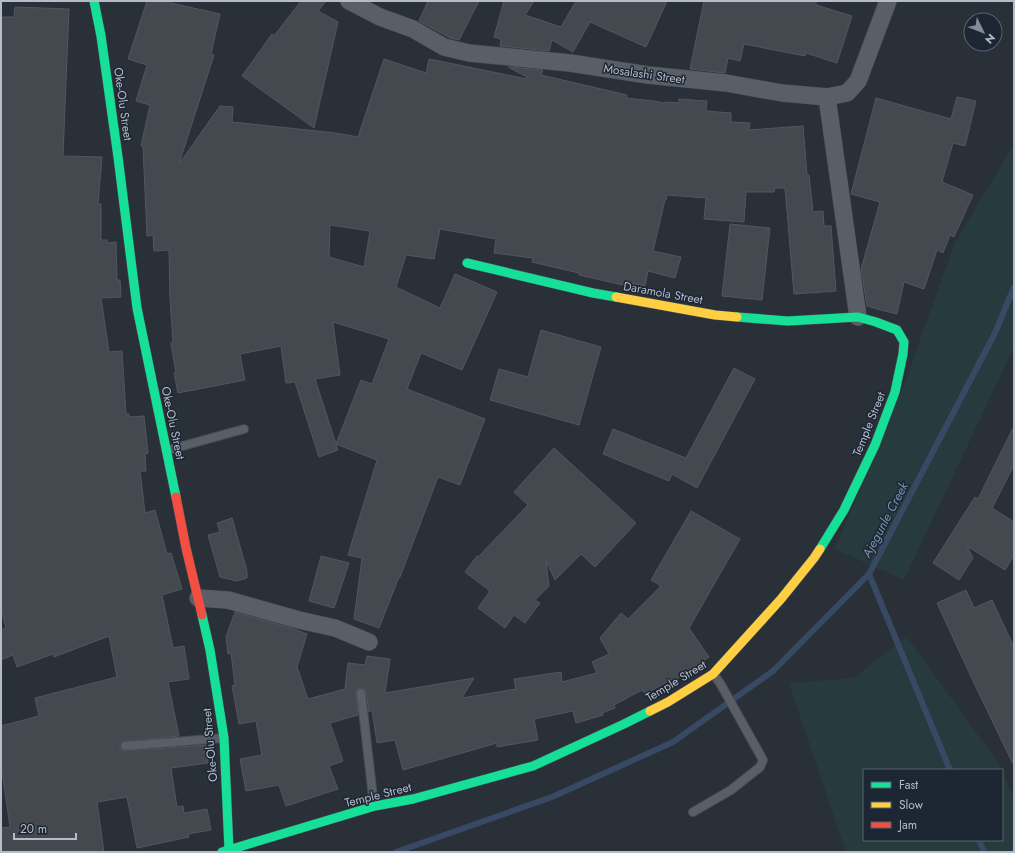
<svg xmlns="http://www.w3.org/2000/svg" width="1015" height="853" viewBox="0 0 1015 853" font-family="Jost,sans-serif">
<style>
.green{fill:#273a3e}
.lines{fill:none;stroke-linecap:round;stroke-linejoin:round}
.stream{stroke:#384963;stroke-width:6}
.building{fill:#444950;stroke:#52575f;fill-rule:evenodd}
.lane-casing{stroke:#484c53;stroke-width:10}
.street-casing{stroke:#484c53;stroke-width:18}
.fast-casing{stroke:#484c53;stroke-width:10}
.slow-casing{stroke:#484c53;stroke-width:10}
.jam-casing{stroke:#484c53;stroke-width:10}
.lane{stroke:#5a5e66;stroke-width:8}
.street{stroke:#5a5e66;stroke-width:17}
.fast{stroke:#16e098;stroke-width:9}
.slow{stroke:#ffcf43;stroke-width:9}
.jam{stroke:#f24e42;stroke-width:9}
.labels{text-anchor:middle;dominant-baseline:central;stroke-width:3;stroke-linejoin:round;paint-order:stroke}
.street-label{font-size:12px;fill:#b4bcc9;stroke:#1d2633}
.water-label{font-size:13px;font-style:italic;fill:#7c92b1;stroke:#1d2633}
</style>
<rect width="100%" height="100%" fill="#2a3038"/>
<!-- green -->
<g class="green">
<polygon points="1014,144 1014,347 904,580 835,549 905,382 955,242"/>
<polygon points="907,637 997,761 1001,770 864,770 864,840 1002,840 1002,772 1014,798 1014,852 846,852 789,683 853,678"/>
</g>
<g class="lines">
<!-- stream -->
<g class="stream">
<polyline points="950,770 869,574 995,333 1014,287"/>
<polyline points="979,840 984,852"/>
<polyline points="396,852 552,797 673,742 773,671 869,574"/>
</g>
</g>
<!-- building -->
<g class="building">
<path d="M147,1H172L171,3L220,14L211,54L214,55L179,164L220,106L233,107L232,122L336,133L358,137L384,59L426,73L429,59L527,79V77L508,67L543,70L541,75L627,95L626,98L654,101L664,103L665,102L679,103V99L707,101L706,111L731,113V122L750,123L749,130L803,126L807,175H809L813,212L823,211L824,226H831L836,291L794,294L785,188H775L774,192H746L744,222L704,219L706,198L667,195L666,200H665L653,251L681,257L675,278L648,271L645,286L624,282L623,285L579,275V273L532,262L533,258L494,253L496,239L440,229L434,259L406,255L396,287L440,308L455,274L497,292L462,370L421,353L407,389L485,419L460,485L438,477L400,577H399L379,628L354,619L362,558L348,555L377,460L336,444L338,450L319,457L295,382L286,383L281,346L240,354L245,380L178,393L174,373H176L171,343L173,342L170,299L169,250L154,251L153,235L147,236L143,147L141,146L150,105L136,101L147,65L128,59ZM330,225L370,231L364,267L329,257ZM333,322L389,339L372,384L361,380L336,444L315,379L340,375Z"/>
<polygon points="301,1 326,1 318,11 338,22 314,128 242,76 272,34 274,36"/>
<polygon points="428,1 479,1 459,40 450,38 419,21"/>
<polygon points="504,1 534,1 525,15 561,27 576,1 667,1 646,47 590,22 573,52 552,40 549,51 500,46 501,39 494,37"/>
<polygon points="704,1 816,1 816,5 852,16 837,63 806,53 805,56 744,44 740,61 728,58 725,73 690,69"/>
<polygon points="15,7 69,9 63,156 102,157 98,204 101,204 101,240 107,240 107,243 116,242 117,280 120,280 121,297 101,298 109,352 122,351 126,414 129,414 129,417 144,416 148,453 145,454 146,471 140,471 145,513 155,510 167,554 171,553 182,589 162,595 173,648 184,646 189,679 168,682 179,736 125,741 120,743 120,747 122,751 125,751 206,745 208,763 171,768 177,807 183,806 184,813 207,809 211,830 188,834 189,837 137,848 127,797 97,802 104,852 1,852 1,828 10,827 1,764 1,726 39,716 35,698 117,677 109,636 54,657 53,654 17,667 13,655 1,660 1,630 6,628 1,609 1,17 14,17"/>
<polygon points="957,97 976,101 965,146 953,143 942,182 973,195 954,237 950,235 943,253 937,250 924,289 904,282 897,314 881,310 867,306 861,269 880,202 851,194 876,98 951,119"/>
<polygon points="730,224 770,228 762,300 722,296"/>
<polygon points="541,330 601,347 579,425 490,400 499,369 528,377"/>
<polygon points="734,368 755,379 697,488 672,474 669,481 603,454 613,429 686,458"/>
<polygon points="1014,426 1014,465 992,508 1014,522 1014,555 1005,570 967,546 973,558 959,580 933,563 975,497 978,499"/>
<polygon points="554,448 636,523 595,567 581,554 555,580 546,561 549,586 535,600 540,603 525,623 514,615 505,628 478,608 490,591 465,572 477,556 478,557 528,505 514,492"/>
<polygon points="691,511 740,539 689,628 709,657 675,680 674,678 645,694 642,690 614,705 615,708 602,713 603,715 576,723 573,711 534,719 538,740 497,747 497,743 403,770 395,740 377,743 372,710 369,712 366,690 363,688 360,688 357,689 356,693 358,715 330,723 343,761 329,766 338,789 286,806 279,785 246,791 240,759 262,755 256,721 239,724 232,686 235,685 231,653 228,654 226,637 235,612 291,628 307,634 297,667 308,699 345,689 348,663 365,665 367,656 390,659 385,693 474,678 462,698 516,689 514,679 561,672 562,682 597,673 592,662 609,654 600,638 621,613 628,619 661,586 651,580"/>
<polygon points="232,518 247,571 247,578 237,581 220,577 208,535 220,532 217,523"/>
<polygon points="321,556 349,563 334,608 309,601"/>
<polygon points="966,590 974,608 992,600 1014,647 1014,766 973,681 937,603"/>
</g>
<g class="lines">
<!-- lane casing -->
<g class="lane-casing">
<g id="lane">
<polyline points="168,450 244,429"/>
<polyline points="361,693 374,806"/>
<polyline points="125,746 223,738"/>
<polyline points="693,812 731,790 760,767 763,760 720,683 714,675"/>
</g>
</g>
<!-- street casing -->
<g class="street-casing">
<g id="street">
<polyline points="349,1 380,17 413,29 444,47 469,53 570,63 648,75 726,83 782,93 827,97 847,93 858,81 888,1"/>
<polyline points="827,97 858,317"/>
<polyline points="198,598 228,600 299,620 335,628 369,642"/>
</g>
</g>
<!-- fast casing -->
<g class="fast-casing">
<g id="fast">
<polyline points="94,1 101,36 118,157 137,308 176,497"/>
<polyline points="467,263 593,293 616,297"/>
<polyline points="737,317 788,321 858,317 876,322 897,330 904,342 903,354 895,392 875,445 844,510 820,549"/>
<polyline points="202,615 210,650 224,738 229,850"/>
<polyline points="222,852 375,806 413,799 533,766 624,724 650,711"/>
</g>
</g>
<!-- slow casing -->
<g class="slow-casing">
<g id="slow">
<polyline points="616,297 715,315 737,317"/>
<polyline points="650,711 668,702 713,674 781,599 814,558 820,549"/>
</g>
</g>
<!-- jam casing -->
<g class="jam-casing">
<polyline id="jam" points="176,497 186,548 202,615"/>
</g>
<!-- lane -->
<use href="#lane" class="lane"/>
<!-- street -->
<use href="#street" class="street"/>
<!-- fast -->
<use href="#fast" class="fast"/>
<!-- slow -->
<use href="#slow" class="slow"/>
<!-- jam -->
<use href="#jam" class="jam"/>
</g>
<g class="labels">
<!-- street labels -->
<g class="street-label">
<text transform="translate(644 74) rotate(8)">Mosalashi Street</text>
<text transform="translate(123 104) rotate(82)">Oke-Olu Street</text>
<text transform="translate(663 293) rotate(10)">Daramola Street</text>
<text transform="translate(173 423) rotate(78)">Oke-Olu Street</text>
<text transform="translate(869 424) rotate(-68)">Temple Street</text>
<text transform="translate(676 681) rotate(-31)">Temple Street</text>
<text transform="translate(210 745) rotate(-95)">Oke-Olu Street</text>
<text transform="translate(378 795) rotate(-14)">Temple Street</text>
</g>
<!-- water labels -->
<g class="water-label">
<text transform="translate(885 520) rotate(-62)">Ajegunle Creek</text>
</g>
</g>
<!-- border -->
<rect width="1015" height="853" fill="none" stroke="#b4bcc9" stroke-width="4"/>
<!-- legend -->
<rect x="863" y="769" width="140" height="72" fill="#1d2633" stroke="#59626f"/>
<rect x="871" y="782" width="20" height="6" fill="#16e098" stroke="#59626f"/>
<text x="899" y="789" font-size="12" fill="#b4bcc9">Fast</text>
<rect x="871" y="802" width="20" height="6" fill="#ffcf43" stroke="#59626f"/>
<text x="899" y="809" font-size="12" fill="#b4bcc9">Slow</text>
<rect x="871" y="822" width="20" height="6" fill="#f24e42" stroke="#59626f"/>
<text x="899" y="829" font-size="12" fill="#b4bcc9">Jam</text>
<!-- north arrow -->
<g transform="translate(983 32) rotate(133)"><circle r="19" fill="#1d2633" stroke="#59626f"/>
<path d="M0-3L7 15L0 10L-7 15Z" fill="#848b96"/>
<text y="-6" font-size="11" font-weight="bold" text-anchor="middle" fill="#b4bcc9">N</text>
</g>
<!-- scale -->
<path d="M14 833v6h62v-6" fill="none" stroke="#b4bcc9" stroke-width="2"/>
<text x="20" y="833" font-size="12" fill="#b4bcc9" stroke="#1d2633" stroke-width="3" paint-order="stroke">20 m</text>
</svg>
